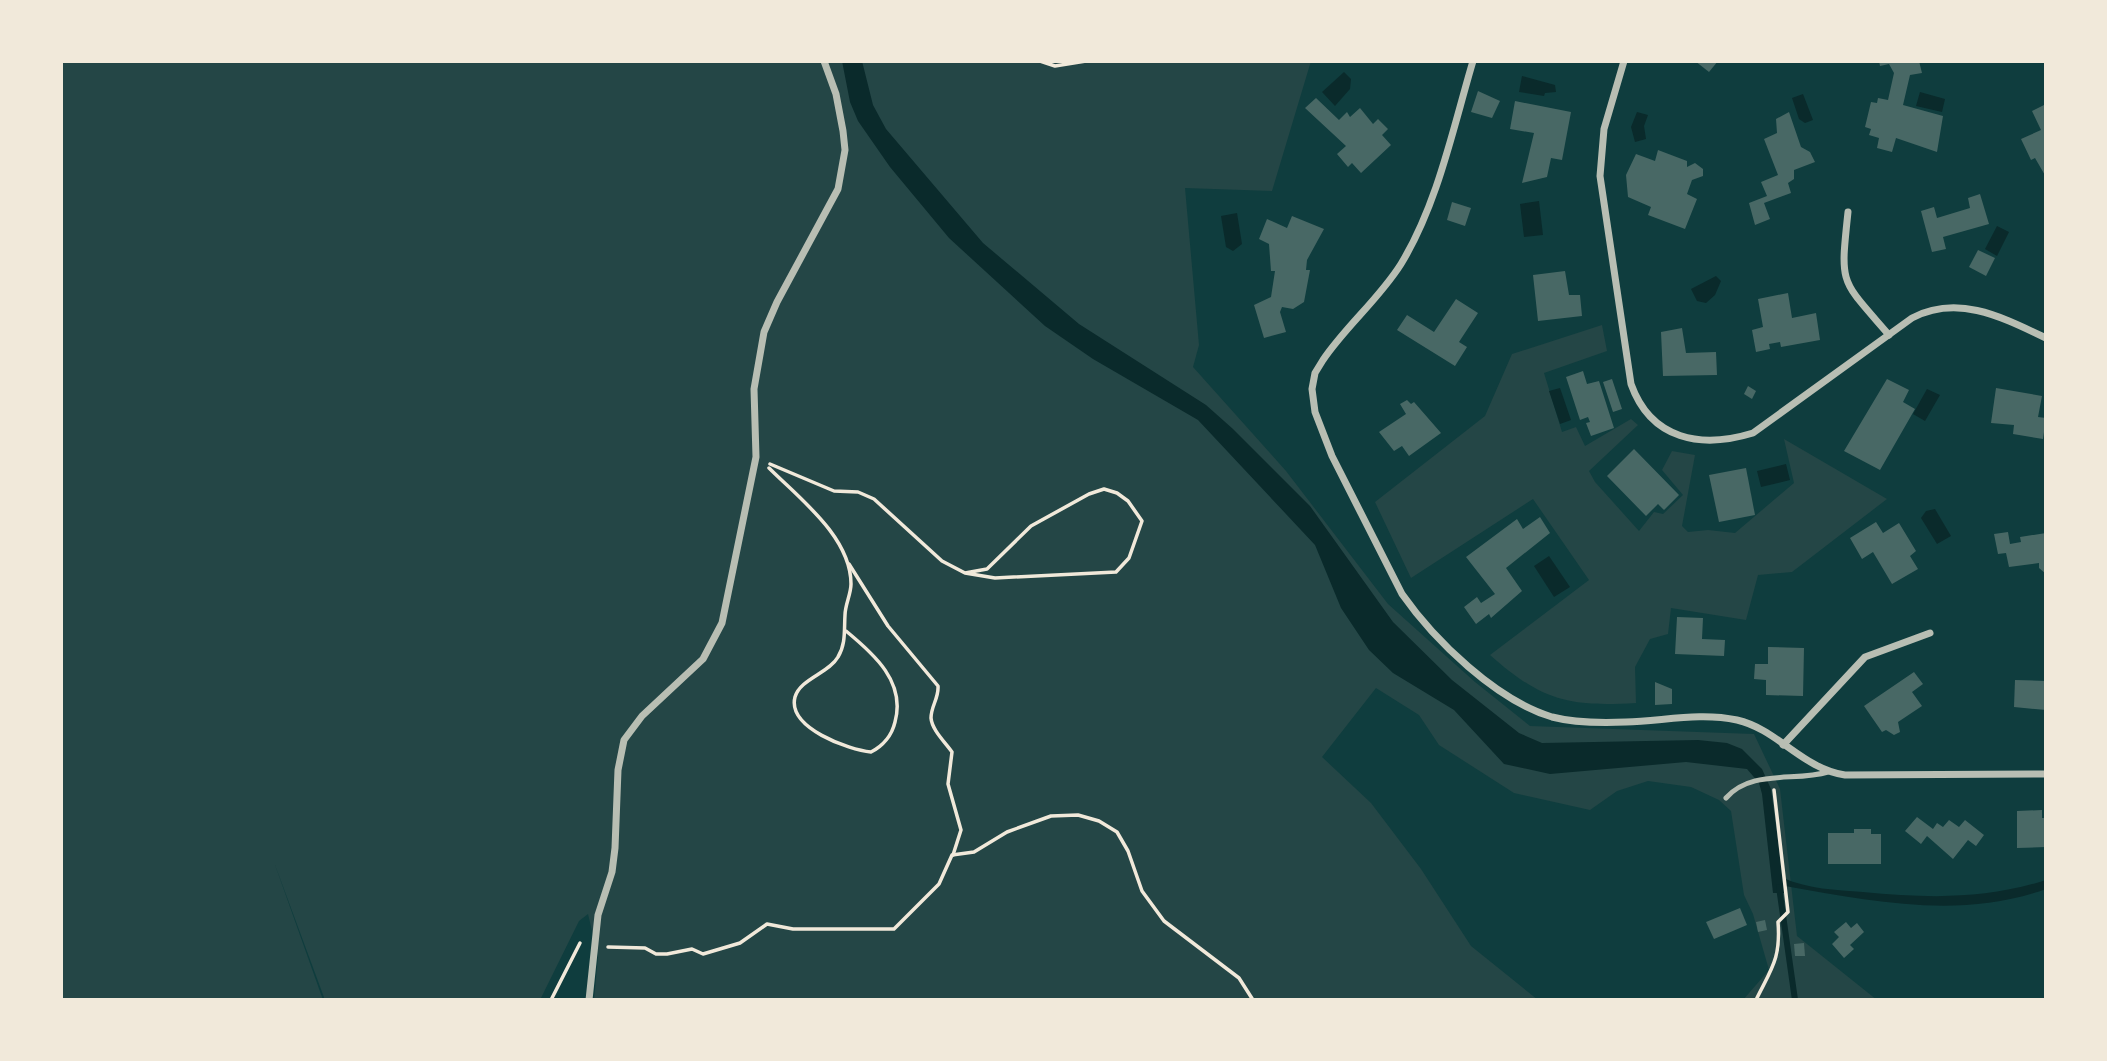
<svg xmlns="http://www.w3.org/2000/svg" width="2107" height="1061" viewBox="0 0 2107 1061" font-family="'Fira Sans Condensed',sans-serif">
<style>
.green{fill:#244646}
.water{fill:#0a2a2b}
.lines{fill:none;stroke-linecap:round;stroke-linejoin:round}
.stream{stroke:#0a2a2b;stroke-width:6}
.building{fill:#486865}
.path{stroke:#f1e9da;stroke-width:3.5}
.service{stroke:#b8beb3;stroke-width:5}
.minor{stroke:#b8beb3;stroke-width:7}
</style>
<rect width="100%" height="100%" fill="#0f3d3e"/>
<!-- green -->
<g class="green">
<polygon points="61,61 1311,61 1272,191 1185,188 1199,345 1193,367 1286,471 1388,604 1475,682 1530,726 1754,734 1780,789 1797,936 1877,1000 1743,1000 1769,970 1753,914 1744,895 1731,811 1719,800 1691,787 1648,781 1617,791 1590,810 1514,793 1439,745 1419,715 1376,688 1322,757 1371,803 1421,869 1471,946 1538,1000 594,1000 598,956 588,914 579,921 540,1000 325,1000 274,862 323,1000 61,1000"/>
<path d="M1602,325L1607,351L1544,373L1562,432L1576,427L1585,446L1631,419L1638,425L1589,471L1595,482L1639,531L1654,512L1663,514L1683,495L1662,470L1672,451L1695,455L1682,526L1688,532L1708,530L1735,533L1794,483L1784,439L1887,499L1792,572L1758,575L1746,620L1671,608L1668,634L1650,639L1635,667L1636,703C1569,707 1542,701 1490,655L1589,580L1533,499L1411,578L1375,502L1485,416L1512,354Z"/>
</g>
<!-- water -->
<g class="water">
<path d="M842,61H862L873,105L886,129L983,243L1079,324L1206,405L1233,429L1310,506L1393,622L1452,680L1519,733L1542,743L1698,740L1727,743L1742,749L1762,769L1771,789L1783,878C1809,889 1835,890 1863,892C1927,898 1984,900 2046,880V889C1960,920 1871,901 1785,886V893H1773L1762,794L1759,783L1747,769L1686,762L1550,774L1504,764L1454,710L1393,673L1369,650L1341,608L1315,545L1198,420L1093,359L1045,326L949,238L890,167L858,121L850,102Z"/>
<polygon points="1344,72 1351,79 1350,89 1335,106 1322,92"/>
<polygon points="1522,76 1555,85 1556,92 1545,93 1544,96 1519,92"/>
<polygon points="1920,92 1945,99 1942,112 1916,106"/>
<polygon points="1803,94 1813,120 1805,123 1799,119 1792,98"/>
<polygon points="1637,112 1648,115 1644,126 1646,139 1635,142 1631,127"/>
<polygon points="1539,201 1543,235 1524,237 1520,204"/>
<polygon points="1237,213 1242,244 1233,251 1226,247 1221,216"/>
<polygon points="1997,226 2009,232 1997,256 1985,249"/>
<polygon points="1716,276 1721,281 1715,295 1706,303 1697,301 1691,289"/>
<polygon points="1560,388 1571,420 1560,424 1549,391"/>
<polygon points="1927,389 1940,395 1925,421 1913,414"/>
<polygon points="1786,464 1790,480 1761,487 1757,471"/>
<polygon points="1935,509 1951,536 1937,544 1921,518 1926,511"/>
<polygon points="1549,556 1570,587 1554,597 1534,566"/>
</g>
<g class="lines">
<!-- stream -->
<polyline class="stream" points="1779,887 1795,1000"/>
</g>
<!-- building -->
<g class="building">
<polygon points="1695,61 1718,61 1709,72"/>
<polygon points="1879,61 1919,61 1922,73 1910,75 1903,105 1943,116 1937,152 1896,138 1892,152 1877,148 1879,138 1869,135 1871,129 1865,127 1871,102 1877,103 1878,98 1888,100 1894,73 1889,64 1880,66"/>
<polygon points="1478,91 1500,101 1492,118 1471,112"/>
<polygon points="1316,98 1339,120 1347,112 1350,117 1360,108 1373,124 1378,119 1388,129 1382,135 1391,145 1361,173 1352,163 1348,167 1337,154 1346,146 1305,108"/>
<polygon points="1515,101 1571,112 1562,160 1551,158 1547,177 1522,183 1534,133 1510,129"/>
<polygon points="2044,105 2046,110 2046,177 2035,158 2031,160 2021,139 2041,130 2032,111"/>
<polygon points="1789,112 1801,147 1810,152 1815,162 1794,170 1794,179 1788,183 1791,193 1764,203 1770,219 1755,225 1749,203 1767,196 1761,182 1778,175 1764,139 1777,133 1776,119"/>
<polygon points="1658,150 1687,161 1687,167 1695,163 1703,169 1703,176 1692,180 1687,194 1697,199 1685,229 1648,215 1651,207 1628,197 1626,175 1636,154 1655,161"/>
<polygon points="1980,194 1989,224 1943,237 1946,249 1932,252 1921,211 1934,207 1937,218 1970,208 1968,198"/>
<polygon points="1452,202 1471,208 1465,226 1447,220"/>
<polygon points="1292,216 1324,229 1307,260 1306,270 1310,270 1304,302 1293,309 1282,307 1280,312 1286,332 1264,338 1254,305 1271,297 1275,271 1271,271 1269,244 1259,239 1267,219 1287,228"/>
<polygon points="1978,250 1995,258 1986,276 1969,267"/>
<polygon points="1565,271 1569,295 1580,295 1582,316 1538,321 1533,275"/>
<polygon points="1788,293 1792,318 1816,313 1820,340 1781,347 1780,342 1769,344 1770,349 1756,352 1752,330 1763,327 1758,299"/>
<polygon points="1456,299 1478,313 1459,342 1467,347 1455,366 1397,330 1407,315 1434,332"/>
<polygon points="1682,328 1686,353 1716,352 1717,375 1663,376 1661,332"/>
<polygon points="1583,371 1587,384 1599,381 1614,428 1591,436 1586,423 1590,422 1588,417 1580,420 1566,377"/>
<polygon points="1612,379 1622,409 1613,412 1603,382"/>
<polygon points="1887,379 1909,390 1903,402 1915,409 1880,470 1844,451"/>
<polygon points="1748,386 1756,391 1752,399 1744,394"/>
<polygon points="1996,388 2042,396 2038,417 2046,418 2043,439 2013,434 2014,425 1991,423"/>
<polygon points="1407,400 1411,404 1414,402 1441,433 1409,456 1402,446 1394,451 1379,432 1406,414 1400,404"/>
<polygon points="1634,449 1679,495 1664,510 1658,504 1646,516 1607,476"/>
<polygon points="1746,468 1755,515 1719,522 1709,475"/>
<polygon points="1540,517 1550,533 1506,568 1522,591 1491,618 1489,614 1476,624 1464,607 1477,597 1481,603 1495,594 1466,557 1517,519 1523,529"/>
<polygon points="1876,522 1883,533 1899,523 1916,551 1910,556 1918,569 1892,584 1873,552 1862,559 1850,538"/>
<polygon points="2008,532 2010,544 2021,542 2020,537 2046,533 2046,574 2039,568 2039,563 2009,567 2006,553 1998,554 1994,534"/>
<polygon points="1677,617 1703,618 1702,639 1725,640 1724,656 1675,654"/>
<polygon points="1768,647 1804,648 1803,696 1766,695 1766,680 1754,679 1755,664 1768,664"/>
<polygon points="1914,672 1923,684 1912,692 1922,706 1898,722 1900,732 1894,735 1886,730 1882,732 1864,706"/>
<polygon points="2015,680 2046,681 2046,710 2014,707"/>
<polygon points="1655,682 1672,689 1672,704 1655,705"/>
<polygon points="2042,810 2042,818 2046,818 2046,847 2017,848 2017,811"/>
<polygon points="1917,817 1933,829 1937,823 1943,827 1949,820 1959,827 1965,820 1984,835 1976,846 1968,840 1953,859 1927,836 1921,844 1905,831"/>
<polygon points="1854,829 1871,829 1871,834 1881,834 1881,864 1828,864 1828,833 1854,833"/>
<polygon points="1740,908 1747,925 1714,939 1706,922"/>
<polygon points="1765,920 1767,930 1758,932 1756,922"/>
<polygon points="1846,922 1851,928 1857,923 1864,932 1850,945 1854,949 1844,958 1832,944 1839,937 1834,932"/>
<polygon points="1804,943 1805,956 1795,956 1794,944"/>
</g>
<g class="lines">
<!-- path -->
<g class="path">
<polyline points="1040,61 1055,66 1086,61"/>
<polyline points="770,464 834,491 858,492 874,499 942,561 965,573 995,578 1116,572 1129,558 1142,521 1128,501 1117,493 1104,489 1089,494 1031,526 987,569 965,573"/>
<path d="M769,468C799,498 851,537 851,584C851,594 845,605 845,615C844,630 846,644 838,657C829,673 800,679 795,697C787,728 849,750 871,752C883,746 892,735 895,722C906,682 874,654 846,631"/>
<path d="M849,564L888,626L938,686C939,698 931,706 931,718C932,730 945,742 952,752L948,784L961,830L953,855"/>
<polyline points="608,947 645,948 656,954 667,954 692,949 703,954 740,943 767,924 793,929 894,929 939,884 952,855 974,852 1007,832 1051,816 1078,815 1099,821 1117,832 1128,851 1142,891 1164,921 1239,978 1253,1000"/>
<polyline points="551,1000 580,943"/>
<path d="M1756,1000C1771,969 1781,959 1778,922L1788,912L1774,790"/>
</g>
<!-- service -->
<path class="service" d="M1726,798C1751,769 1795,782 1828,772"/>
<!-- minor -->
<g class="minor">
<path d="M1473,61C1453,128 1438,203 1401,264C1379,299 1346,326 1323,360L1315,373L1312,389L1315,412L1332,456L1402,594C1435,641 1496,700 1552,717C1575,723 1602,723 1626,722C1663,721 1700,712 1737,720C1777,729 1803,769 1845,775L2046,774"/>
<path d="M1624,61L1604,129L1600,176L1631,384C1651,440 1701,449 1753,433L1912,318C1958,294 2002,317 2046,338"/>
<path d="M1848,212C1840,287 1840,278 1889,335"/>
<polyline points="1783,745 1865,657 1930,633"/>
<polyline points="589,1000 598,915 612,872 615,848 618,770 624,740 642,716 703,659 722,623 756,457 754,389 764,332 777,302 838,189 845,150 843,131 836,94 824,61"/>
</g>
</g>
<!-- border -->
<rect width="2107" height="1061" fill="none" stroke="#f1e9da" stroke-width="126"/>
</svg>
